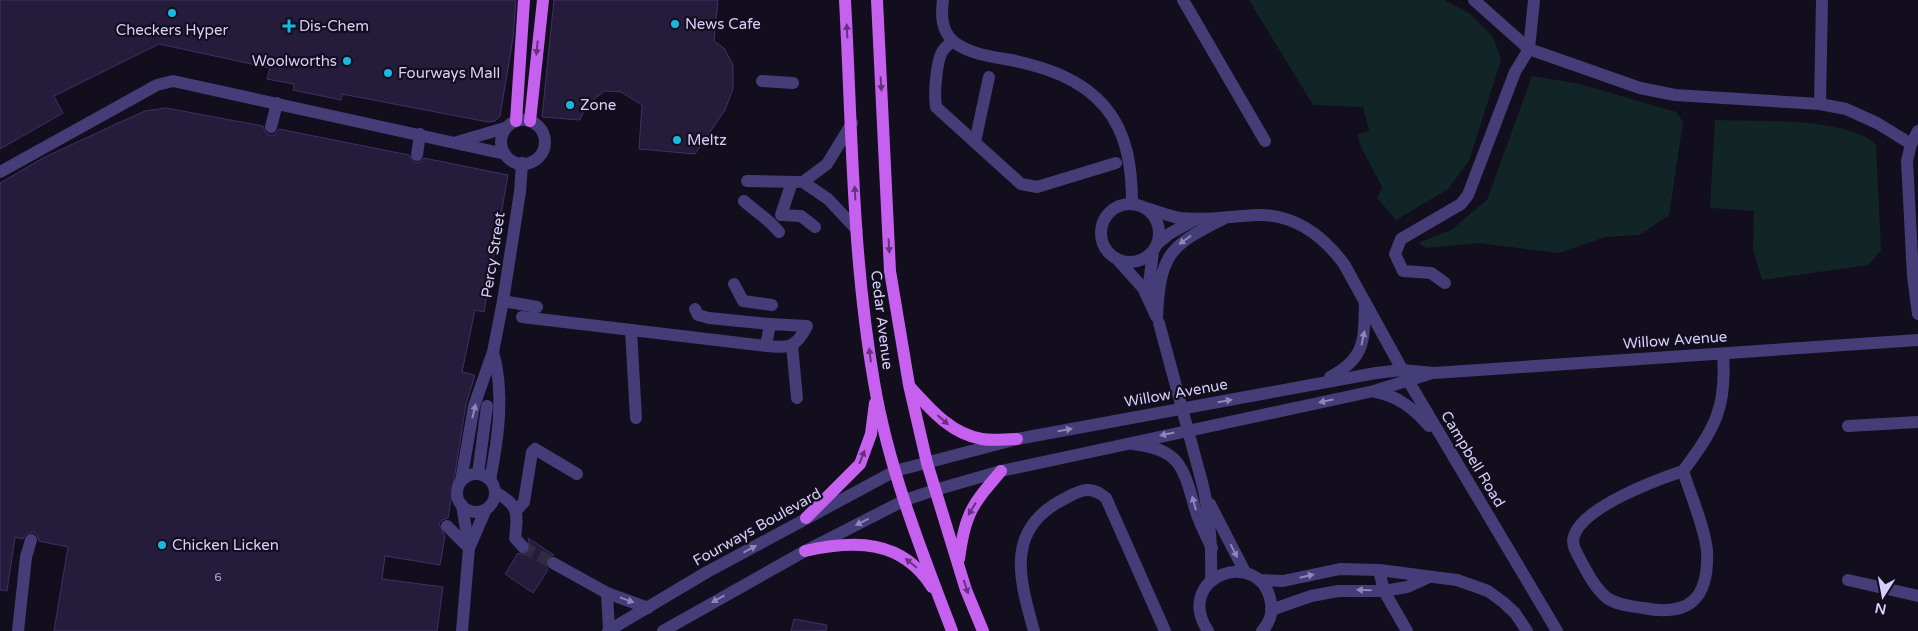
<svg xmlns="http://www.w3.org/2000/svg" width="1918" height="631" viewBox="0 0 1918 631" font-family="'Varela Round',sans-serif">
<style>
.green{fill:#112526}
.building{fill:#251c3c;stroke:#3f3066}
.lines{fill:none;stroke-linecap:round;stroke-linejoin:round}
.minor-tunnel{stroke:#302b3e;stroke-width:12;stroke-dasharray:12 6;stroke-linecap:butt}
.minor{stroke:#443d77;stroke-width:12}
.major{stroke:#c660ef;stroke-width:12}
.minor-bridge{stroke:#443d77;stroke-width:12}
.oneway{fill:#63337b}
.oneway2{fill:#8e86b8}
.poi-dot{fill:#16b9df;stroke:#120e1d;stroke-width:2}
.labels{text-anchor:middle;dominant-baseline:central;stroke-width:4.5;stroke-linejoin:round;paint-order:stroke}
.number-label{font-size:12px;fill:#aaa2ca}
.poi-label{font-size:15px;fill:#d7cefa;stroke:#120e1d;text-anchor:start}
.street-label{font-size:15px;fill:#d7cefa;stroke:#120e1d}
</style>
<rect width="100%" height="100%" fill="#120e1d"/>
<!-- green -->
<g class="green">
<polygon points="1249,0 1444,0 1469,13 1493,37 1501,60 1469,161 1448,189 1396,220 1377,198 1382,187 1360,145 1358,134 1369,131 1363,107 1313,105"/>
<polygon points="1532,76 1580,84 1676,112 1683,122 1669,215 1639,235 1605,237 1559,253 1479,243 1426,248 1418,243 1451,230 1487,200"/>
<path d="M1715,120C1755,122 1848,116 1876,145L1881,250L1869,265L1762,280L1753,249L1754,211L1710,208Z"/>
</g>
<!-- building -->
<g class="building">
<polygon points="0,0 516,0 513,38 500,116 495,121 488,122 342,94 341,100 293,90 294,84 267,79 270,68 159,44 54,96 63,113 0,149"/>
<polygon points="554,0 718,0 714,41 724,48 733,65 733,89 725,110 695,154 639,149 642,105 621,92 605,91 598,96 586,106 580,120 542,117"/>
<polygon points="166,108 263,126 265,132 270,135 274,135 279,129 409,155 415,163 420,162 424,158 508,175 484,312 475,310 462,372 475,375 466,404 448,518 442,520 439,524 445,536 440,565 385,556 382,579 443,587 437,631 54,631 68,547 39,541 37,535 33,532 26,534 23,539 15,537 7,591 0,590 0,183 43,158 116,124 145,111"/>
<polygon points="528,538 554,555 546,560 545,564 548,570 533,593 505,574 518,553 525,555 530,550"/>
<polygon points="794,619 827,625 826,631 791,631"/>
</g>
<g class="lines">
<!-- minor-tunnel -->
<polyline class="minor-tunnel" points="523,547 553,563"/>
<!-- minor -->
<g class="minor">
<path d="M943,0C941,15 941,31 954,42C969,54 993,57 1011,60C1045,67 1082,79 1105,107C1128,134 1132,170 1132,204"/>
<polyline points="1183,0 1265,141"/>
<polyline points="1474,0 1529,49 1640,88 1675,95 1820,104 1846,109 1877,123 1911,144"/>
<path d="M953,41C949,44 944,48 942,52C936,63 934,95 936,107L1021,184L1037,187L1116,163"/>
<polyline points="762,81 793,83"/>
<polyline points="1820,104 1822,0"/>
<circle cx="523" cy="142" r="22"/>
<polyline points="852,123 827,164 803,182 828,199 857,230"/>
<polyline points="271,127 277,103"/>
<polyline points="1918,131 1911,144 1907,161 1913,276 1918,314"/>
<polyline points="457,142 505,128"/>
<polyline points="975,142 989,77"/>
<polyline points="417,155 420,134"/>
<polyline points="0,172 157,85 173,81 505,154"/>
<polyline points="747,181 798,182"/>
<polyline points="792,182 781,215 801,216 815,227"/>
<path d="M744,201C756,212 769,219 779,232"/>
<circle cx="1130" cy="233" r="29"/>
<path d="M1146,208C1157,211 1168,216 1180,218C1205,221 1231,216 1257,215C1294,214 1323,236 1344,264L1409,382L1557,631"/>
<polyline points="1158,243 1169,234 1196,219"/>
<polyline points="1118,260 1143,288 1156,316"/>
<polyline points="1445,283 1431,273 1403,271 1395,254 1401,239 1461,204 1468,195 1515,72 1529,49 1534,0"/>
<polyline points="734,284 743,301 772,305"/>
<polyline points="1151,298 1149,284 1153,252"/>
<polyline points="503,301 537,307"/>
<polyline points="695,309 698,315 709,318 770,324"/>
<path d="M522,317L766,346C789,348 796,348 807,326L770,324L766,346"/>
<path d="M1157,317C1160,256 1168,246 1223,219"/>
<polyline points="631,330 636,418"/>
<polyline points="792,345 797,398"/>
<path d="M1330,377C1366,358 1364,340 1365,302"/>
<path d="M1376,392C1398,396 1414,409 1429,426"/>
<polyline points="1848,426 1918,422"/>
<path d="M1133,444C1178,449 1183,465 1194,505C1198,521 1205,534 1212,548"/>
<path d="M1683,471C1656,480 1583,507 1574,536C1571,545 1577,553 1581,561C1588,574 1595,588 1607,598C1617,605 1631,606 1643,608C1690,617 1709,598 1707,551C1705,528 1690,493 1683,471C1715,428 1727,408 1723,354"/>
<polyline points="478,474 487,406"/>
<circle cx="476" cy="493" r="19"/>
<path d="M1200,475C1210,509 1212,544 1211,580"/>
<path d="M490,480C498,439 505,393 493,352"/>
<polyline points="461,481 474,406 493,352 503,301 520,192 522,163"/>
<path d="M495,492C519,505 518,513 515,538L523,547"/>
<polyline points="1210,504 1245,572"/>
<polyline points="462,505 469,548 462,631"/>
<polyline points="516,511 524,502 532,452 535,449 577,474"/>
<polyline points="447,526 467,546"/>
<polyline points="469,548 486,509"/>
<polyline points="553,563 607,593 648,608"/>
<polyline points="1379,570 1384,591 1407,631"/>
<polyline points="1259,580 1283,581 1340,569 1379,570 1457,580 1488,591 1503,602 1515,613 1527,631"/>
<polyline points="1848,580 1918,596"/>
<polyline points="607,593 609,630"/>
<polyline points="1271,610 1311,596 1338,591 1384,591 1407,587 1427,578"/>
<polyline points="18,631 26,557 31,540"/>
<polyline points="608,631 707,572 895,471 1017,439 1376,373 1402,370 1434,373 1918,340"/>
<polyline points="663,631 805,551 905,500 935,490 1001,471 1374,391 1429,374"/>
<path d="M1034,631C1018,575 1005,527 1068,497C1082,489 1092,486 1106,498L1165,631"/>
<path d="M1208,631C1172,576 1261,545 1271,603C1273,613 1269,624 1262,631"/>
</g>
<!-- major -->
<g class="major">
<path d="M845,0C852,127 852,256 874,382C888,467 921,550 952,631"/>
<polyline points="877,0 890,271 909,385 927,463 966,590 983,631"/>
<polyline points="516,121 524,0"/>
<polyline points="530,121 543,0"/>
<path d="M910,387C930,409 951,434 982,439C993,441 1006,439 1017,439"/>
<polyline points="806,518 860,464 871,434 875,403"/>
<path d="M805,551C854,540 902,539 932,587"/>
<path d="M959,559C965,513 972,505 1001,471"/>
</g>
<!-- minor-bridge -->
<polyline class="minor-bridge" points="1159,323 1200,475"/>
</g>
<!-- one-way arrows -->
<defs><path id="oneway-solid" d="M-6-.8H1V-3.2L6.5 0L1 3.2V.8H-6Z" transform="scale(1.25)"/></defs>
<g class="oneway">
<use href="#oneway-solid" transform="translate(847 31) rotate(-93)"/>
<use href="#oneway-solid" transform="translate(537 48) rotate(96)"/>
<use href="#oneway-solid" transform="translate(881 84) rotate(87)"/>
<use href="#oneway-solid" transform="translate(855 193) rotate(-93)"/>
<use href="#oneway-solid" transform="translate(889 246) rotate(87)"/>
<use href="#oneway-solid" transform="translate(870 355) rotate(-97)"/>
<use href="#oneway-solid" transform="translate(943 420) rotate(41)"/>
<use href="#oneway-solid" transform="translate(862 457) rotate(-68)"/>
<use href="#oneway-solid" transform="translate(972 509) rotate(121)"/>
<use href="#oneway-solid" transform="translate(911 563) rotate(-141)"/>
<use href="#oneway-solid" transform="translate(966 587) rotate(72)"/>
</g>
<g class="oneway2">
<use href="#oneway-solid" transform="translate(1185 240) rotate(144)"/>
<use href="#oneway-solid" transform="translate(1363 338) rotate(-78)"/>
<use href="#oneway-solid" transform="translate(1225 401) rotate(-10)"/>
<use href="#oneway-solid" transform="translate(1326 401) rotate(168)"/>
<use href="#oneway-solid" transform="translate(474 411) rotate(-77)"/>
<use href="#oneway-solid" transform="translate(1065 430) rotate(-10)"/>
<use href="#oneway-solid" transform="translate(1167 434) rotate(168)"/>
<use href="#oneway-solid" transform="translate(1194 503) rotate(-105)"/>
<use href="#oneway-solid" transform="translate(862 522) rotate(153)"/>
<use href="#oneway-solid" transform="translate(750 549) rotate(-29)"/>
<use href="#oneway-solid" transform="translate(1234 551) rotate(63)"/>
<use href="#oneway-solid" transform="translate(1307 576) rotate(-13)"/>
<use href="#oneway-solid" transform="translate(1364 590) rotate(-179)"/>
<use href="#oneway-solid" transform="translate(718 599) rotate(151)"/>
<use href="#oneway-solid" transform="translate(627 600) rotate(20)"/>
</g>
<!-- markers -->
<g class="poi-dot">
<circle cx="172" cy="13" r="5"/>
<circle cx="675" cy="24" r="5"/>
<path d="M286.5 18.5h5v5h5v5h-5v5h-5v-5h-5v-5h5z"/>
<circle cx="347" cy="61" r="5"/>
<circle cx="388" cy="73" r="5"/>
<circle cx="570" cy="105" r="5"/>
<circle cx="677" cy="140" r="5"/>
<circle cx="162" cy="545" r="5"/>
</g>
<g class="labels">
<!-- number labels -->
<g class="number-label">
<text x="218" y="577">6</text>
</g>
<!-- poi labels -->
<g class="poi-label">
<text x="685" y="24">News Cafe</text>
<text x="299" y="26">Dis-Chem</text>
<text x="172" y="30" text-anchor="middle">Checkers Hyper</text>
<text x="337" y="61" text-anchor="end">Woolworths</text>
<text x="398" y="73">Fourways Mall</text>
<text x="580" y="105">Zone</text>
<text x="687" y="140">Meltz</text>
<text x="172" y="545">Chicken Licken</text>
</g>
<!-- street labels -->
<g class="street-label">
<text transform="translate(493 255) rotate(-81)">Percy Street</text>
<text transform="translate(882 320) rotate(83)">Cedar Avenue</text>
<text transform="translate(1675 340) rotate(-4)">Willow Avenue</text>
<text transform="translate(1176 393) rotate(-10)">Willow Avenue</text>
<text transform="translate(1473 459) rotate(59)">Campbell Road</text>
<text transform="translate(757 527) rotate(-29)">Fourways Boulevard</text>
</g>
</g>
<!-- north arrow -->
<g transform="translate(1883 596) rotate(191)" stroke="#120e1d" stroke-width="4" paint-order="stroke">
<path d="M0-4L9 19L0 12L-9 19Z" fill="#d7cefa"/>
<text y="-8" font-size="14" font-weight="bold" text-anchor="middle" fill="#d7cefa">N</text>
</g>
</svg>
